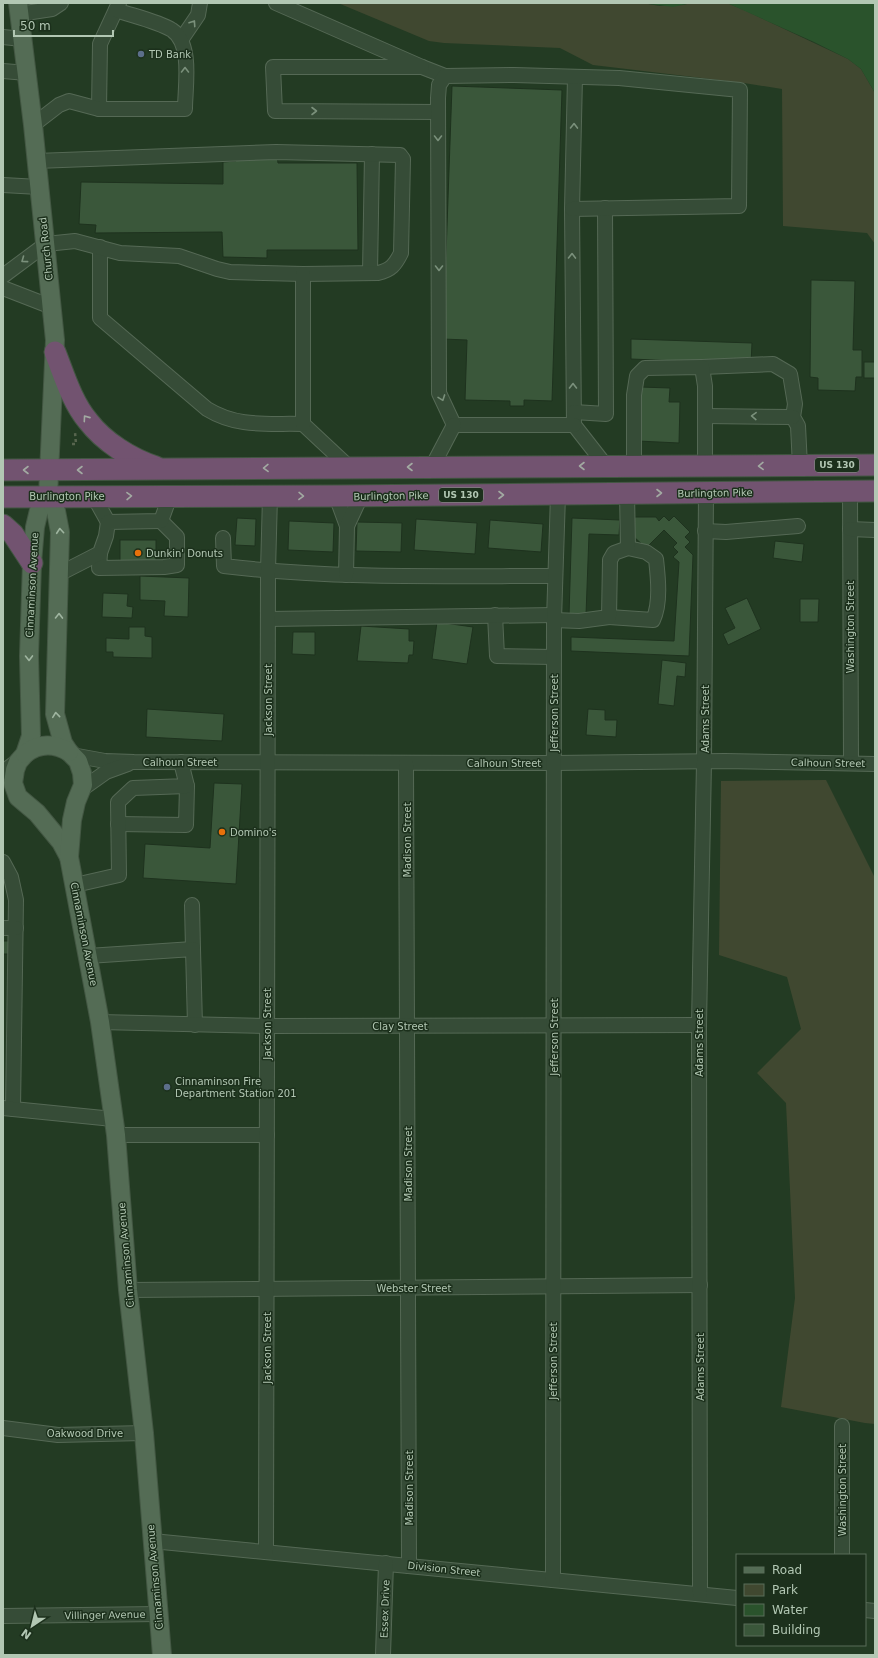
<svg xmlns="http://www.w3.org/2000/svg" width="878" height="1658" viewBox="0 0 878 1658" font-family="'DejaVu Sans',sans-serif">
<style>
.green{fill:#404830}
.water{fill:#2a532c}
.building{fill:#3a573a;stroke:#1e321e}
.lines{fill:none;stroke-linecap:round;stroke-linejoin:round}
.minor-casing{stroke:#556955;stroke-width:16}
.major-casing{stroke:#435743;stroke-width:20}
.highway-casing{stroke:#425642;stroke-width:23}
.path{stroke:#57654e;stroke-width:2.5;stroke-dasharray:3 3;stroke-linecap:butt}
.minor{stroke:#364c37;stroke-width:14}
.major{stroke:#546c55;stroke-width:18}
.highway{stroke:#725370;stroke-width:21}
.oneway{stroke:#7a907b}
.oneway2{stroke:#a2aaa2}
.oneway3{stroke:#9fb5a0}
.service-dot{fill:#5c6f8a;stroke:#1c301c;stroke-width:1.5}
.food-dot{fill:#e8710a;stroke:#1c301c;stroke-width:1.5}
.labels{text-anchor:middle;dominant-baseline:central;stroke-width:3;stroke-linejoin:round;paint-order:stroke}
.shield{fill:#1c301c;stroke:#859a86;stroke-width:1}
.shield-label{font-size:9px;font-weight:bold;fill:#b2c7b3}
.poi-label{font-size:10px;fill:#b2c7b3;stroke:#1c301c;text-anchor:start}
.street-label{font-size:10px;fill:#b2c7b3;stroke:#1c301c}
</style>
<rect width="100%" height="100%" fill="#233b23"/>
<!-- green -->
<g class="green">
<polygon points="338,3 642,3 660,6 683,5 691,3 727,3 744,10 848,59 861,69 875,93 875,244 867,233 783,226 782,89 744,83 593,65 560,48 444,43 429,41"/>
<polygon points="826,780 875,878 875,1424 865,1423 781,1407 795,1298 786,1103 757,1073 801,1029 787,977 719,955 721,781"/>
</g>
<!-- water -->
<g class="water">
<polygon points="642,3 691,3 673,7"/>
<polygon points="727,3 875,3 875,93 861,69 848,59 814,42"/>
</g>
<!-- building -->
<g class="building">
<polygon points="452,86 562,90 552,401 524,400 524,406 510,406 510,401 465,400 467,340 443,339"/>
<polygon points="277,155 278,163 357,163 358,250 267,250 267,258 223,257 222,232 95,233 96,225 79,224 81,182 223,184 223,162 236,161 237,156"/>
<polygon points="811,280 855,281 853,350 862,350 862,377 856,377 855,391 818,390 818,378 810,377"/>
<polygon points="631,339 752,343 751,364 631,359"/>
<rect x="864" y="362" width="11" height="16"/>
<polygon points="640,387 670,388 669,402 680,402 679,443 638,441"/>
<polygon points="664,516 669,521 674,516 690,532 685,537 690,542 685,547 693,555 689,656 571,651 571,637 674,641 679,562 673,557 678,552 673,547 677,543 664,530 646,548 633,536 634,517 656,517 659,521"/>
<polygon points="237,518 256,519 255,546 235,545"/>
<polygon points="572,518 620,520 619,535 589,534 586,615 569,615"/>
<polygon points="416,519 477,523 475,554 414,550"/>
<polygon points="490,520 543,524 541,552 488,548"/>
<polygon points="289,521 334,523 333,552 288,550"/>
<polygon points="357,522 402,523 401,552 356,551"/>
<rect x="120" y="540" width="36" height="22"/>
<polygon points="775,541 804,544 802,562 773,558"/>
<polygon points="140,576 189,578 188,617 164,616 165,601 140,600"/>
<polygon points="103,593 128,594 127,606 133,607 132,618 102,617"/>
<polygon points="747,598 761,629 728,645 723,634 735,628 725,608"/>
<polygon points="800,599 819,599 818,622 800,622"/>
<polygon points="437,622 473,627 467,664 432,659"/>
<polygon points="361,626 409,629 409,641 414,641 413,655 409,655 408,663 357,661"/>
<polygon points="129,627 145,627 145,636 152,637 152,658 113,657 113,652 106,652 106,638 129,639"/>
<polygon points="293,632 315,632 315,655 292,654"/>
<polygon points="662,660 686,663 685,677 677,676 674,706 658,704"/>
<polygon points="147,709 224,714 222,741 146,737"/>
<polygon points="588,709 605,710 605,720 617,720 616,737 586,735"/>
<polygon points="214,783 242,784 236,884 143,878 145,844 210,848"/>
<rect x="3" y="941" width="7" height="13"/>
</g>
<g class="lines">
<!-- minor casing -->
<g class="minor-casing">
<g id="minor">
<polyline points="276,3 422,67 445,76"/>
<polyline points="19,14 52,9 61,3"/>
<polyline points="3,37 22,39"/>
<polyline points="181,40 198,15 200,3"/>
<polyline points="422,67 273,67 275,111 438,112"/>
<polyline points="3,71 27,73"/>
<polyline points="575,77 572,209 574,425 606,466"/>
<polyline points="99,109 100,44 119,3"/>
<path d="M33,125L59,105L69,101L99,109H185C185,87 193,44 172,30C157,21 133,16 116,10"/>
<polyline points="3,185 39,187"/>
<path d="M100,247V318L207,409C238,428 268,423 303,424L349,467"/>
<polyline points="370,273 372,154"/>
<path d="M3,276L46,244L75,241L120,253L179,256L217,269L230,272L303,274L378,273C391,270 395,265 401,253L403,159L400,155L276,152L36,161"/>
<polyline points="3,288 52,307"/>
<polyline points="702,367 773,364 790,374 795,404 793,417 798,426 800,466"/>
<polyline points="574,412 606,414 605,208"/>
<polyline points="705,416 793,417"/>
<polyline points="303,424 303,274"/>
<polyline points="454,425 439,393 438,98 439,85 445,76 514,75 619,78 740,90 739,206 572,209"/>
<polyline points="454,425 574,425"/>
<polyline points="634,466 634,395 637,376 645,368 702,367 705,386 705,467"/>
<polyline points="432,467 454,425"/>
<polyline points="850,491 851,763"/>
<polyline points="336,496 347,526"/>
<polyline points="94,497 108,522"/>
<polyline points="850,529 875,530"/>
<polyline points="705,531 726,532 798,526"/>
<path d="M223,538L224,566C333,579 444,576 554,576"/>
<polyline points="100,553 99,568 164,567 177,565 177,537 161,521"/>
<polyline points="59,574 100,553 106,536 108,522 161,521 170,496"/>
<polyline points="346,575 347,526 361,496"/>
<polyline points="495,615 497,656 554,657"/>
<path d="M609,617L653,620C661,603 658,577 656,559L646,552L628,548"/>
<polyline points="268,619 554,615"/>
<polyline points="554,620 579,621 609,617 610,560 614,553 628,548 627,493"/>
<polyline points="72,755 105,761 134,762 554,763 725,761 875,764"/>
<polyline points="406,763 409,1566"/>
<polyline points="3,772 20,759"/>
<polyline points="82,789 106,772 128,764"/>
<polyline points="118,824 186,825 187,786"/>
<polyline points="3,862 11,877 16,900 13,1109"/>
<polyline points="75,885 119,875 118,802 133,788 187,786 181,762"/>
<polyline points="192,905 193,949"/>
<polyline points="3,928 16,928"/>
<polyline points="88,956 193,949 195,1025"/>
<polyline points="100,1022 267,1026 699,1025"/>
<polyline points="3,1108 113,1119"/>
<polyline points="116,1135 267,1135"/>
<polyline points="128,1290 700,1285"/>
<polyline points="3,1428 58,1435 144,1433"/>
<polyline points="152,1541 737,1598"/>
<polyline points="266,1552 268,571 270,496"/>
<polyline points="842,1555 842,1426"/>
<polyline points="553,1580 554,620 558,495"/>
<polyline points="700,1594 699,1025 704,762 706,493"/>
<polyline points="865,1610 875,1611"/>
<polyline points="3,1616 158,1614"/>
<polyline points="383,1655 386,1563"/>
</g>
</g>
<!-- major casing -->
<g class="major-casing">
<g id="major">
<polyline points="18,3 33,125 55,340 48,496 40,506 35,527 32,563 29,656 31,736 25,754 18,762 15,770 13,783 18,797 37,813 61,842 69,857"/>
<polyline points="48,496 56,511 60,532 55,714 63,743 69,752 78,761 82,773 83,785 76,802 72,820 69,857 100,1022 116,1135 128,1290 144,1433 162,1655"/>
<path d="M25,754C39,743 54,743 69,752"/>
</g>
</g>
<!-- highway casing -->
<g class="highway-casing">
<g id="highway">
<path d="M55,352C64,375 72,402 88,421C104,442 131,459 156,467"/>
<polyline points="3,470 875,465"/>
<polyline points="3,497 336,496 875,491"/>
<polyline points="3,525 13,534 32,563"/>
</g>
</g>
<!-- path -->
<polyline class="path" points="72,444 76,444 75,432"/>
<!-- minor -->
<use href="#minor" class="minor"/>
<!-- major -->
<use href="#major" class="major"/>
<!-- highway -->
<use href="#highway" class="highway"/>
</g>
<!-- one-way arrows -->
<defs><path id="oneway-chevron" d="M-2-3.5L2.5 0L-2 3.5" fill="none" stroke-width="1.6" stroke-linecap="round" stroke-linejoin="round"/></defs>
<g class="oneway">
<use href="#oneway-chevron" transform="translate(193 23) rotate(-56)"/>
<use href="#oneway-chevron" transform="translate(185 70) rotate(-90)"/>
<use href="#oneway-chevron" transform="translate(314 111)"/>
<use href="#oneway-chevron" transform="translate(574 126) rotate(-89)"/>
<use href="#oneway-chevron" transform="translate(438 138) rotate(90)"/>
<use href="#oneway-chevron" transform="translate(572 256) rotate(-89)"/>
<use href="#oneway-chevron" transform="translate(24 260) rotate(144)"/>
<use href="#oneway-chevron" transform="translate(439 268) rotate(90)"/>
<use href="#oneway-chevron" transform="translate(573 386) rotate(-90)"/>
<use href="#oneway-chevron" transform="translate(442 398) rotate(70)"/>
<use href="#oneway-chevron" transform="translate(754 416) rotate(-178)"/>
</g>
<g class="oneway2">
<use href="#oneway-chevron" transform="translate(86 418) rotate(-125)"/>
<use href="#oneway-chevron" transform="translate(582 466) rotate(180)"/>
<use href="#oneway-chevron" transform="translate(761 466) rotate(179)"/>
<use href="#oneway-chevron" transform="translate(410 467) rotate(180)"/>
<use href="#oneway-chevron" transform="translate(266 468) rotate(179)"/>
<use href="#oneway-chevron" transform="translate(26 470) rotate(180)"/>
<use href="#oneway-chevron" transform="translate(80 470) rotate(180)"/>
<use href="#oneway-chevron" transform="translate(659 493)"/>
<use href="#oneway-chevron" transform="translate(501 495)"/>
<use href="#oneway-chevron" transform="translate(129 496) rotate(-1)"/>
<use href="#oneway-chevron" transform="translate(301 496) rotate(1)"/>
</g>
<g class="oneway3">
<use href="#oneway-chevron" transform="translate(60 531) rotate(-95)"/>
<use href="#oneway-chevron" transform="translate(59 616) rotate(-89)"/>
<use href="#oneway-chevron" transform="translate(29 658) rotate(89)"/>
<use href="#oneway-chevron" transform="translate(56 715) rotate(-96)"/>
</g>
<!-- markers -->
<g class="service-dot">
<circle cx="141" cy="54" r="4"/>
<circle cx="167" cy="1087" r="4"/>
</g>
<g class="food-dot">
<circle cx="138" cy="553" r="4"/>
<circle cx="222" cy="832" r="4"/>
</g>
<g class="labels">
<!-- shield labels -->
<g class="shield">
<rect x="815" y="458" width="44" height="14" rx="3"/>
<rect x="439" y="488" width="44" height="14" rx="3"/>
</g>
<g class="shield-label">
<text x="837" y="465">US 130</text>
<text x="461" y="495">US 130</text>
</g>
<!-- poi labels -->
<g class="poi-label">
<text x="149" y="54">TD Bank</text>
<text x="146" y="553">Dunkin' Donuts</text>
<text x="230" y="832">Domino's</text>
<text x="175" y="1081">Cinnaminson Fire<tspan x="175" dy="12">Department Station 201</tspan></text>
</g>
<!-- street labels -->
<g class="street-label">
<text transform="translate(46 249) rotate(-96)">Church Road</text>
<text transform="translate(715 493) rotate(-1)">Burlington Pike</text>
<text x="67" y="496">Burlington Pike</text>
<text transform="translate(391 496) rotate(-1)">Burlington Pike</text>
<text transform="translate(32 585) rotate(-87)">Cinnaminson Avenue</text>
<text transform="translate(850 627) rotate(-90)">Washington Street</text>
<text transform="translate(268 700) rotate(-90)">Jackson Street</text>
<text transform="translate(554 713) rotate(-90)">Jefferson Street</text>
<text transform="translate(705 719) rotate(-90)">Adams Street</text>
<text x="180" y="762">Calhoun Street</text>
<text x="504" y="763">Calhoun Street</text>
<text transform="translate(828 763) rotate(1)">Calhoun Street</text>
<text transform="translate(407 840) rotate(-90)">Madison Street</text>
<text transform="translate(84 934) rotate(79)">Cinnaminson Avenue</text>
<text transform="translate(267 1024) rotate(-90)">Jackson Street</text>
<text x="400" y="1026">Clay Street</text>
<text transform="translate(554 1037) rotate(-90)">Jefferson Street</text>
<text transform="translate(699 1043) rotate(-90)">Adams Street</text>
<text transform="translate(408 1164) rotate(-90)">Madison Street</text>
<text transform="translate(126 1255) rotate(-95)">Cinnaminson Avenue</text>
<text x="414" y="1288">Webster Street</text>
<text transform="translate(267 1348) rotate(-90)">Jackson Street</text>
<text transform="translate(553 1361) rotate(-90)">Jefferson Street</text>
<text transform="translate(700 1367) rotate(-90)">Adams Street</text>
<text x="85" y="1433">Oakwood Drive</text>
<text transform="translate(409 1488) rotate(-90)">Madison Street</text>
<text transform="translate(842 1490) rotate(-90)">Washington Street</text>
<text transform="translate(444 1569) rotate(6)">Division Street</text>
<text transform="translate(155 1577) rotate(-95)">Cinnaminson Avenue</text>
<text transform="translate(385 1609) rotate(-88)">Essex Drive</text>
<text transform="translate(105 1615) rotate(-1)">Villinger Avenue</text>
</g>
</g>
<!-- border -->
<rect width="878" height="1658" fill="none" stroke="#b2c7b3" stroke-width="8"/>
<!-- legend -->
<rect x="736" y="1554" width="130" height="92" fill="#1c301c" stroke="#586c58"/>
<rect x="744" y="1567" width="20" height="6" fill="#546c55" stroke="#586c58"/>
<text x="772" y="1574" font-size="12" fill="#b2c7b3">Road</text>
<rect x="744" y="1584" width="20" height="12" fill="#404830" stroke="#586c58"/>
<text x="772" y="1594" font-size="12" fill="#b2c7b3">Park</text>
<rect x="744" y="1604" width="20" height="12" fill="#2a532c" stroke="#586c58"/>
<text x="772" y="1614" font-size="12" fill="#b2c7b3">Water</text>
<rect x="744" y="1624" width="20" height="12" fill="#3a573a" stroke="#586c58"/>
<text x="772" y="1634" font-size="12" fill="#b2c7b3">Building</text>
<!-- north arrow -->
<g transform="translate(32 1626) rotate(215)" stroke="#1c301c" stroke-width="3" paint-order="stroke">
<path d="M0-3L7 15L0 10L-7 15Z" fill="#b2c7b3"/>
<text y="-6" font-size="11" font-weight="bold" text-anchor="middle" fill="#b2c7b3">N</text>
</g>
<!-- scale -->
<path d="M14 30v6h99v-6" fill="none" stroke="#b2c7b3" stroke-width="2"/>
<text x="20" y="30" font-size="12" fill="#b2c7b3" stroke="#1c301c" stroke-width="3" paint-order="stroke">50 m</text>
</svg>
